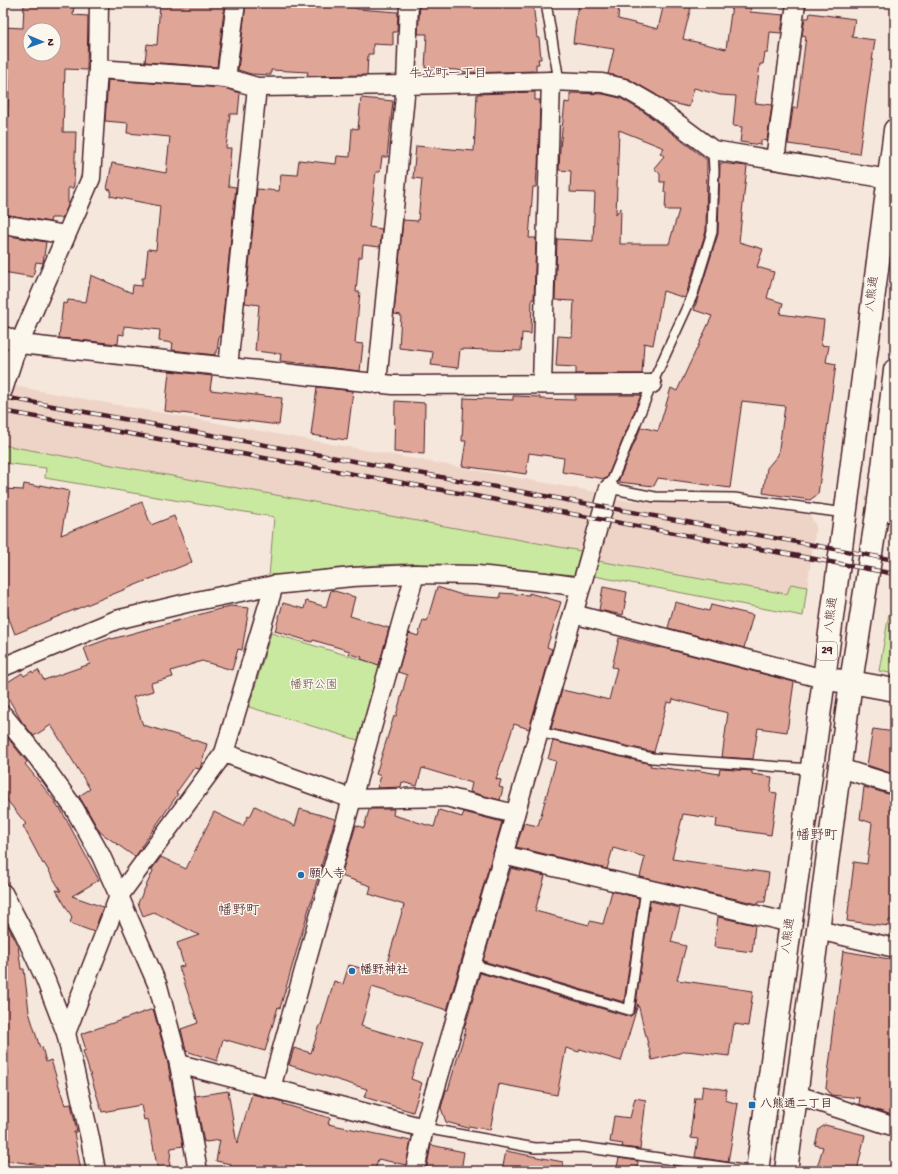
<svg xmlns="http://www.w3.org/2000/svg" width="898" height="1174" viewBox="0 0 898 1174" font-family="'Gochi Hand','Klee One',sans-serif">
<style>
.built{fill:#eed4c7}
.green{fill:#cae9a0;stroke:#8a8466}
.building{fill:#dfa698;stroke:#4a1f2b;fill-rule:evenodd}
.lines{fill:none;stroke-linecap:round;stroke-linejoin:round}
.service-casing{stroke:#4a1f2b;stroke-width:12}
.minor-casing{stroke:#4a1f2b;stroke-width:21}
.tertiary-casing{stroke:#4a1f2b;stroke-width:25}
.primary-casing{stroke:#4a1f2b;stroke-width:25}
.service{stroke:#fbf7ec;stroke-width:9}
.minor{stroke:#fbf7ec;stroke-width:18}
.tertiary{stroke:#fbf7ec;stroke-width:22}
.primary{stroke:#fbf7ec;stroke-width:22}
.rail-casing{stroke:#4a1f2b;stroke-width:4.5}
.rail{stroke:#fbf7ec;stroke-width:3;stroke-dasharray:9;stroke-linecap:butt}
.poi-dot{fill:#1f6fb2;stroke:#fbf7ec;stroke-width:1.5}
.labels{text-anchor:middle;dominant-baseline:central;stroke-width:3;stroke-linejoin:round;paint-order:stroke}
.shield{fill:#fbf7ec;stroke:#7f6065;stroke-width:1}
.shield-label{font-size:11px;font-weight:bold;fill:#4a1f2b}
.street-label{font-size:12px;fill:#4a1f2b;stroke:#fbf7ec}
.park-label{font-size:12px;fill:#6a5248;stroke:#fbf7ec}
.poi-label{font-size:12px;font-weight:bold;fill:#4a1f2b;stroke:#fbf7ec;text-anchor:start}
.neighbourhood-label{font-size:13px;fill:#4a1f2b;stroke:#fbf7ec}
.quarter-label{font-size:14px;fill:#4a1f2b;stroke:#fbf7ec}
</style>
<rect width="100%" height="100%" fill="#f5e7db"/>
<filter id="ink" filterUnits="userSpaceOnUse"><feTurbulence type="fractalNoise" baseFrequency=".025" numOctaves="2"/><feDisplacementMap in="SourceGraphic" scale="8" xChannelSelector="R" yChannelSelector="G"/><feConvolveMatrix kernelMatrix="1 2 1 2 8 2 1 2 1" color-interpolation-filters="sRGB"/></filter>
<g filter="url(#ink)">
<!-- built -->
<g class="built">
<polygon points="13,386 596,492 574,575 490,567 419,563 346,567 274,517 45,478 46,468 3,463 3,415"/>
<polygon points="617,500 732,505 810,515 816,526 803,616 594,576 615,503"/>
</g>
<!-- green -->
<g class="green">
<path d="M3,445L581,551L574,575C522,570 471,564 420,564C369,563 319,571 269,577L274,517L45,478L46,468L3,463Z"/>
<polygon points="598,561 787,594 791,584 807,587 803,616 594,576"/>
<polygon points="889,614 895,615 895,674 879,671"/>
<polygon points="271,633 380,665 358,740 249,707"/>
</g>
<!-- building -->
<g class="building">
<path d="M24,3L74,5L73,15L88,16L87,70L65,69L63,132H76L74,184L73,188H68V206L62,218H51L50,222L3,214V118H8L9,82V78L3,77V27L23,28ZM30,30H54V54H30Z"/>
<polygon points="160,3 225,3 217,67 145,62 147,44 157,45"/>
<polygon points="246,3 338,3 337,6 357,8 357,9 398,12 397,32 393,32 393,45 373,44 373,54 368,54 367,75 307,76 308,72 271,70 271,75 251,74 238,70"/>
<polygon points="420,3 533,3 537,38 539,38 541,59 538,59 539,64 536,64 536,71 471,73 457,70 425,68 427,34 418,34"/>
<polygon points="579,3 619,3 618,19 658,29 664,3 692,3 683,39 726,49 732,5 751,8 750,12 784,15 781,33 770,32 768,53 765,53 763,64 760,64 755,103 772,105 767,141 761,140 761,145 740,142 742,127 733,126 736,96 720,95 694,88 689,107 664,101 655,94 629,79 608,74 614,49 573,43 577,11 578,11"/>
<polygon points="810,13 855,19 852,37 875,40 859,154 788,144 793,108 797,108 806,36 802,35 805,18 809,18"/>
<polygon points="108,80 224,88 240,93 238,114 230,114 226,148 231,148 228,186 236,187 221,336 219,336 217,352 215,352 215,355 172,350 173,343 159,341 160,330 124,326 124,335 119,334 118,344 59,338 63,303 67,304 68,300 86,302 91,275 132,293 133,285 142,286 142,278 145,278 148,249 156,250 160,206 110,196 111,190 107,189 112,163 166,173 170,137 127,133 128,123 105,121"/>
<polygon points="535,92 535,100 540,100 538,169 537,169 536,187 533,187 529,238 536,238 534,299 532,299 531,334 522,333 521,351 460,349 458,368 431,365 433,352 399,348 401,315 394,314 403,220 418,221 422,179 413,178 416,146 474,151 477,94"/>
<path d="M570,93L603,94L620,98L644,112L707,160L706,231L685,298L663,291L653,345L644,343L642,374H576V367L556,366L558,336L572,337L574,301L555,300L557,239L593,241L595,193L570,192L571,171L559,170L560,148L565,102L570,103ZM619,130L664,148L660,153L664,156L654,168L660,174V182H665L664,192H666L665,210H679L669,244H620L621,208L616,214Z"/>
<polygon points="361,98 393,101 387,157 382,157 380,172 376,172 369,227 382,229 380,247 363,245 362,257 359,257 356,292 360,292 355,343 363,344 360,371 317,366 317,365 280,361 281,354 255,351 259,305 245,303 257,189 279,191 281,174 297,175 299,160 336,164 337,156 350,157 352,128 358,129"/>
<polygon points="720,163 747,166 739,242 763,249 757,267 774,272 767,298 783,303 780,314 824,320 821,345 829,346 826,362 836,364 818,494 810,500 763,493 767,468 778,455 785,406 742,401 730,488 658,478 654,486 618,482 641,427 658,431 671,388 677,391 712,316 694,310 718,234"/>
<polygon points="3,235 46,242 43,263 36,262 33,277 3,272"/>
<polygon points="169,371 212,376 210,390 282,398 279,425 165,411"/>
<polygon points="317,387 353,391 347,440 311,435"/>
<polygon points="575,395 641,395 607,478 605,479 562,472 564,458 529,453 526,474 505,471 505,472 462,466 466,441 462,441 464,398 513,400 513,396 540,397 540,399 575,400"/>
<polygon points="395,401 425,403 424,454 394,452"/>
<polygon points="24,484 40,487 40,485 69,491 61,535 142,502 151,525 174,516 192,562 15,634 3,603 3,489 23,490"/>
<polygon points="437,587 462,595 500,598 500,593 529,595 529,593 561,602 547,647 552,649 529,729 514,724 496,779 501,780 499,787 503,788 500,800 470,792 472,783 422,768 417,786 402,782 401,787 377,788 381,776 376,774 394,716 396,716 407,675 398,672 409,633 418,636 423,620 427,621"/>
<polygon points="603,587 627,592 623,615 599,610"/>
<polygon points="331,590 355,597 350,616 389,628 379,665 361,659 362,657 349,654 350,651 313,640 312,642 275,631 283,603 304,609 306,601 326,607"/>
<polygon points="675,602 709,611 711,605 753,615 744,648 668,628"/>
<polygon points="230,606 249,608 242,650 238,649 232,670 202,661 171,671 173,677 151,683 153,691 133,697 143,725 207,744 200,769 194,768 176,793 178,794 141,847 142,847 135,857 100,832 79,796 90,789 51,725 34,736 22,722 3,689 3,685 22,673 24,676 32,671 33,673 38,670 44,680 90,664 84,648 111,638 112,639"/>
<polygon points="619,638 655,647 663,648 794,682 787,732 758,728 753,759 722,757 728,713 673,699 672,703 667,702 654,752 551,729 562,690 580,694 581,693 609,700 617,668 612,667"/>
<polygon points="873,729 895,732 895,764 893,774 867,765"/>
<polygon points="3,732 27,762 25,764 54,800 59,809 60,808 99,880 72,896 103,907 94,932 70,923 72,917 56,890 61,891 44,863 43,864 23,826 26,824 3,795"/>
<polygon points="553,741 651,764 650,766 695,772 695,770 719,774 720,769 752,771 752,774 772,777 770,792 777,793 771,835 716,827 717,819 683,814 672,859 769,873 765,902 758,902 758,904 640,877 645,857 613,848 607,869 516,847 524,823 538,826 556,761 548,759"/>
<polygon points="864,787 895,796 895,921 889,920 889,926 847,921 854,862 867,864 872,823 860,819"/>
<polygon points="255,806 295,826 300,809 335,819 280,1008 278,1007 265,1051 223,1039 217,1061 186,1051 181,1029 198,1023 179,967 184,966 177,943 199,935 154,912 143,916 138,903 153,871 152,869 161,857 186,869 214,812 243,826 248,816 250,817"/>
<polygon points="371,809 394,809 393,815 434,827 439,810 462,817 464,812 502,822 447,1010 372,987 361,1026 422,1044 411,1079 422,1083 413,1112 364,1097 367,1089 289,1065 294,1048 311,1053 320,1025 321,1025 334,981 343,984 349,965 365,969 367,965 385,970 404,905 369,894 371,886 341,876 356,825 364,828 369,810"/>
<polygon points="511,868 545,876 535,911 589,925 590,921 603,924 612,891 639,898 624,1002 483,961"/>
<polygon points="650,901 680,908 671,942 686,946 677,980 753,991 748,1026 734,1024 729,1056 687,1051 652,1060 638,1004 621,1061 580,1049 579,1052 566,1048 557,1095 499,1084 490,1130 469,1126 468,1128 446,1122 441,1108 446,1090 448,1090 466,1029 464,1028 468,1016 480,973 627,1016 631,1016 635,1011"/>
<polygon points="3,916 18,946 21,969 24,969 29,1012 40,1048 42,1047 46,1062 51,1060 65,1105 71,1104 77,1132 74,1132 81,1171 49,1171 49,1166 3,1160 3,1109 8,1069 3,1071"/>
<polygon points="718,917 755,925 752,952 714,947"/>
<polygon points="843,951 895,960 895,1116 859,1104 860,1098 831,1095 826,1088 832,1043 831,1042 835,1009 836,1009"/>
<polygon points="153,1009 167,1059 183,1146 171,1148 169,1171 158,1171 148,1119 144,1120 141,1105 102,1112 83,1051 86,1050 81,1034"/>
<polygon points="703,1086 727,1090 725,1100 738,1104 728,1162 695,1157 698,1139 691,1138 692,1129 691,1128 695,1098 701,1098"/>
<polygon points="228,1091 237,1144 252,1094 284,1102 283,1104 330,1118 328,1124 411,1141 406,1165 378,1159 375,1171 229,1171 231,1164 216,1161 220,1140 206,1142 206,1141 204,1142 195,1096"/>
<polygon points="635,1098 646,1100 640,1149 622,1147 623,1144 610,1142 614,1116 630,1118"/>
<polygon points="825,1125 865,1135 857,1171 816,1171 823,1147 815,1145 819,1129"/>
<polygon points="431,1145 464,1152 461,1171 426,1171"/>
<polygon points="506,1151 563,1162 562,1171 502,1171"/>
<polygon points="619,1158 638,1161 637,1171 616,1171"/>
</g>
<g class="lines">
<!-- service casing -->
<g class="service-casing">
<g id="service">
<polyline points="546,3 559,81"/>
<polyline points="713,150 714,171 712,232 693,294 652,384 609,488 655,497 734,498 845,513"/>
<polyline points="539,732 652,758 811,769"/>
<polyline points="471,964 629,1010 646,889"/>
<polyline points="424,1128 535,1148 582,1147 750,1171"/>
</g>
</g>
<!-- minor casing -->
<g class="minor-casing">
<g id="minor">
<polyline points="98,69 226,78 257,87 406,85 551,81 602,83 624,88 650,103 713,150 895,180"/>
<polyline points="226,78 236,3"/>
<polyline points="775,160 796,3"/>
<polyline points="3,224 66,235"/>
<polyline points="3,337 7,337 20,344 393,385 652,384"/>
<polyline points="228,367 257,87"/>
<polyline points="377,384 406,85 409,3"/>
<polyline points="542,384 551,81"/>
<polyline points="3,390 14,356 91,178 98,69 99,3"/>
<polyline points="573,614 824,679"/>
<polyline points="3,667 116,620 187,603 274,585 352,577 415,574 477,575 545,582 581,587"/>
<polyline points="3,715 38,758 74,808 101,856 119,896 158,986 179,1064 198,1171"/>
<polyline points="224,753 352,799 446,797 515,814"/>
<polyline points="840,768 895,785"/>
<polyline points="503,855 791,923"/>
<polyline points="3,893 24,933 46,981 66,1033 90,1138 96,1171"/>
<polyline points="818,930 895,948"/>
<polyline points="66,1033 119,896 224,753 274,585"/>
<polyline points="179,1064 424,1128"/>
<polyline points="271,1088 415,574"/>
<polyline points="797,1095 895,1127"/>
<polyline points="415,1171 424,1128 581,587 609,488"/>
</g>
</g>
<!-- tertiary casing -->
<g class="tertiary-casing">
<g id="tertiary">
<polyline points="878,508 895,511"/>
<polyline points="824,679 851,682 895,690"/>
</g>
</g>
<!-- primary casing -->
<g class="primary-casing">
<g id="primary">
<polyline points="757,1171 824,679 895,130"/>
<polyline points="786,1171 851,682 878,508 895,370"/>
</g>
</g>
<!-- service -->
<use href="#service" class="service"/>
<!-- minor -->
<use href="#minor" class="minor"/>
<!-- tertiary -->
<use href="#tertiary" class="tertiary"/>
<!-- primary -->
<use href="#primary" class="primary"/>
<!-- rail casing -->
<g class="rail-casing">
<g id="rail">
<polyline points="3,397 895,560"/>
<polyline points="3,411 459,493 895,574"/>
</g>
</g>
<!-- rail -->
<use href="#rail" class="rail"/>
</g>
</g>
<!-- markers -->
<g class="poi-dot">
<circle cx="301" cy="875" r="4"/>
<circle cx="352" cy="971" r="4"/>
<rect x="748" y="1101" width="8" height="8" rx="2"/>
</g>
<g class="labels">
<!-- shield labels -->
<rect class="shield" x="817" y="642" width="20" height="18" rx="3"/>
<g class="shield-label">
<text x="827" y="651">29</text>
</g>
<!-- street labels -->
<g class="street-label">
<text transform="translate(873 294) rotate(-83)">八熊通</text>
<text transform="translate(832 615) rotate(-83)">八熊通</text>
<text transform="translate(789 936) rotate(-82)">八熊通</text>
</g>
<!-- park labels -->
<g class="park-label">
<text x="314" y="686">幡野公園</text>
</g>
<!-- poi labels -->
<g class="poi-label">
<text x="309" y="875">願入寺</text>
<text x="360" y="971">幡野神社</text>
<text x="760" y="1105">八熊通二丁目</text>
</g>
<!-- neighbourhood labels -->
<g class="neighbourhood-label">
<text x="448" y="74">牛立町一丁目</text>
</g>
<!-- quarter labels -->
<g class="quarter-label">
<text x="817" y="836">幡野町</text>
<text x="239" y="911">幡野町</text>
</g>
</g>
<!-- margin -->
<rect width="898" height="1174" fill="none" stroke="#fbf7ec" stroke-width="16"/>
<rect x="8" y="8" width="882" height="1158" fill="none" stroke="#4a1f2b" stroke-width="1.5" filter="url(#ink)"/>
<!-- north arrow -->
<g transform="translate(42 42) rotate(92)"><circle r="19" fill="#fbf7ec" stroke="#b4a19f"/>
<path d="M0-3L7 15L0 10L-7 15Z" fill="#1f6fb2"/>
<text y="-6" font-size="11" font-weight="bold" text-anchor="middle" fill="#4a1f2b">N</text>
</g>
</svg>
